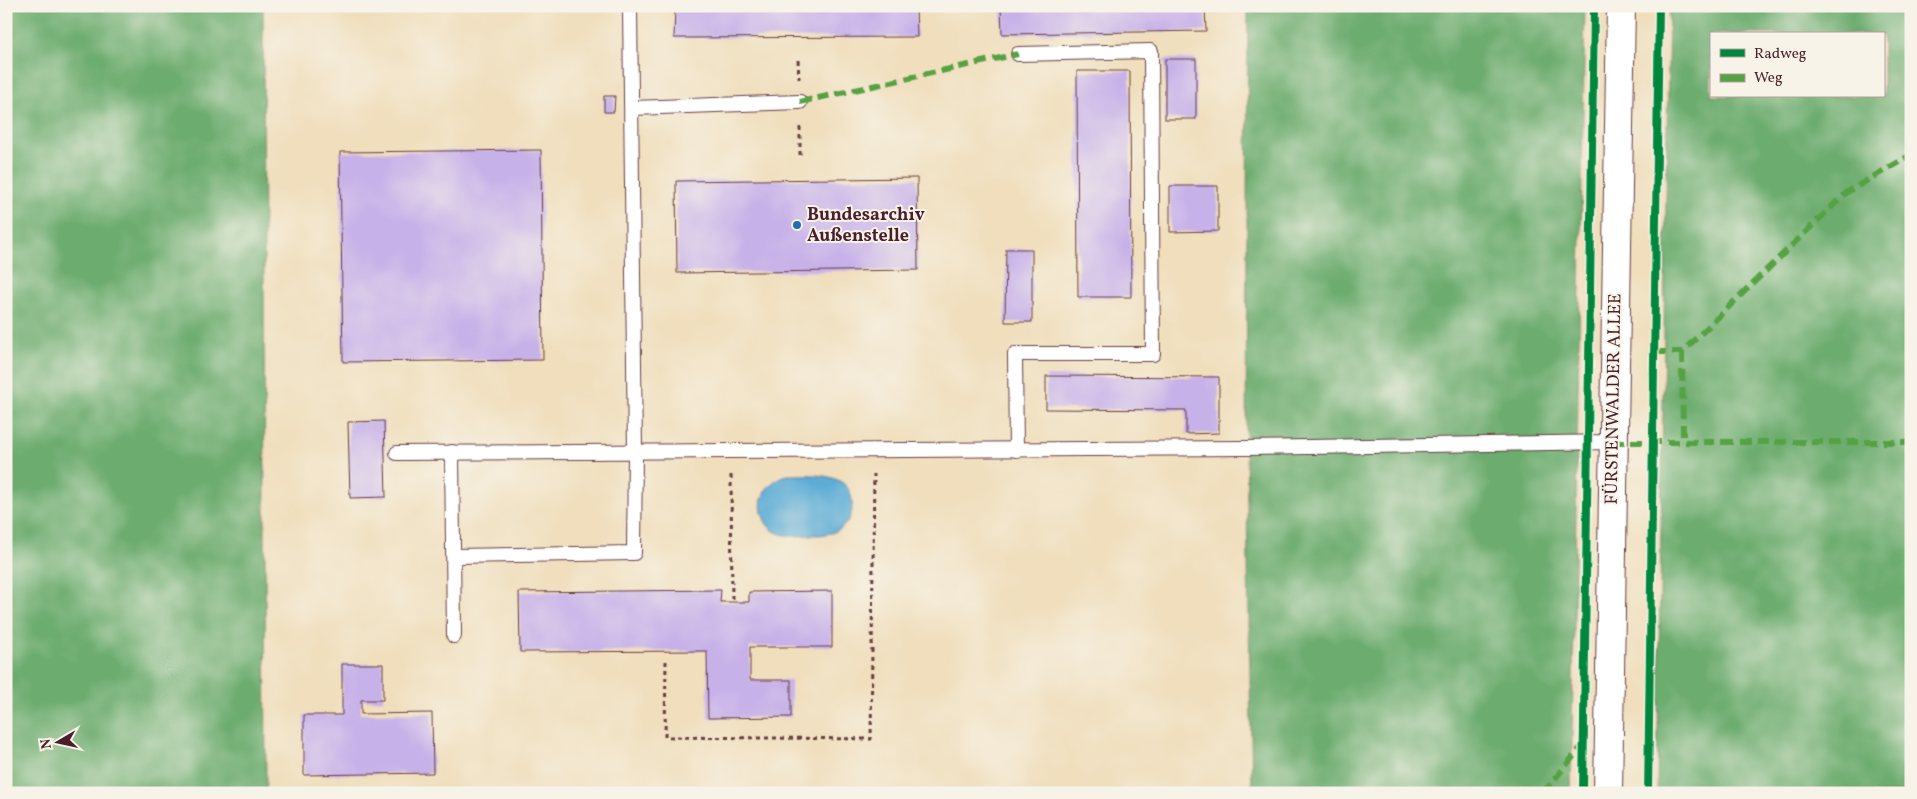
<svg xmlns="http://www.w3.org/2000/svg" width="1917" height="799" viewBox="0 0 1917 799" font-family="Vollkorn,serif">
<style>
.forest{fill:#6cac6e;stroke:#5b664c;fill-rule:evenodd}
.water{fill:#5cacd6;stroke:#536680}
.building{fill:#c7b1e9}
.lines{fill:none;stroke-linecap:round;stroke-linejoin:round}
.service-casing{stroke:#633c41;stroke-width:16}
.secondary-casing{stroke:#633c41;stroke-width:30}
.path{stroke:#633c41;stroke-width:3;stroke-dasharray:4 4;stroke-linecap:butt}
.service{stroke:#fff;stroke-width:14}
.secondary{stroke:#fff;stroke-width:28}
.quiet{stroke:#56a243;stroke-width:6;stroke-dasharray:12 6;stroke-linecap:butt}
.cycleway-casing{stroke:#f7f3e8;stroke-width:11}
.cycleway{stroke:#00873e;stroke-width:8}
.poi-dot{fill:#1f6fb2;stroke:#f7f3e8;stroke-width:2}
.labels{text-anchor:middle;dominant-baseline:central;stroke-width:4;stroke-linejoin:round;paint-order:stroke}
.poi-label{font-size:18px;font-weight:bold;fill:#4a1f2b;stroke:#f7f3e8;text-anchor:start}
.street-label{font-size:18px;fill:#4a1f2b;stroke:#f7f3e8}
</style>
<rect width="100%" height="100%" fill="#f7f3e8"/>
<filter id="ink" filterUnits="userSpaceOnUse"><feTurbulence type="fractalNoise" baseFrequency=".02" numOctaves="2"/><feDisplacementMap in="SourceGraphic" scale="10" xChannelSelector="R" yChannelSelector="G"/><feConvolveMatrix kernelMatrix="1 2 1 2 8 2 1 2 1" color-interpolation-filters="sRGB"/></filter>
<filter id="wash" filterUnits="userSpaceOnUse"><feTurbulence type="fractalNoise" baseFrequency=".0096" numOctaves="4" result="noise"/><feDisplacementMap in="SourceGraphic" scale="20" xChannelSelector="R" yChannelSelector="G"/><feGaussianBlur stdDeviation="1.12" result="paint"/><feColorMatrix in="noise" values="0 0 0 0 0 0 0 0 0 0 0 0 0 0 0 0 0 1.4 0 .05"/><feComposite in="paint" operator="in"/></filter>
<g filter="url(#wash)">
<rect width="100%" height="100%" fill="#f0debc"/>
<!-- forest -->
<g class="forest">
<polygon points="6,6 263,6 266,793 6,793"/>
<polygon points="1248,6 1585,6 1571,793 1252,793 1246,448"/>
<path d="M1669,6H1911V793H1657ZM1711,34H1883V96H1711Z"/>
</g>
<!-- water -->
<path class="water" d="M787,475C811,475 855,470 852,507C852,516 847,524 840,529C831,535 821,535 810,535C789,537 767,537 762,512C758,494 771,480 787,475Z"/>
<g id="blocks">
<!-- building -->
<g class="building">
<polygon points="675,6 916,6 917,37 674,38"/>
<polygon points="1001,6 1205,6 1206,31 1002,34"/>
<rect x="1165" y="59" width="31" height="60"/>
<polygon points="1077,71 1130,71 1131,297 1078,297"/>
<polygon points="604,96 615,96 614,112 604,112"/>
<polygon points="541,150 543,360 343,362 340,152"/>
<polygon points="917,178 918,270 677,273 676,181"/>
<polygon points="1170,186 1218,186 1218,231 1170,232"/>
<polygon points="1006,249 1032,249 1032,322 1005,322"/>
<polygon points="1046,376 1219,377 1219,433 1186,434 1186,410 1046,409"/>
<polygon points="384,421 386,497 350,498 348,422"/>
<polygon points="721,590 720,602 749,602 749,592 832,591 832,647 750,647 750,680 791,680 791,717 708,718 707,651 520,652 519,592"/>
<polygon points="342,664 383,664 383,700 361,700 361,714 432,713 433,773 304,775 304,715 342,715"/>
</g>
</g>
</g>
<g filter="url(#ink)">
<use href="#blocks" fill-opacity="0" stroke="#633c41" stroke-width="1"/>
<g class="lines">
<!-- service casing -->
<g class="service-casing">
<g id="service">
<polyline points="633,108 800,102"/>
<polyline points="1016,450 1015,354 1153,354 1151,51 1018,54"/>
<polyline points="452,452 454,636"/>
<polyline points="397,453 1246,448 1613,442"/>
<polyline points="454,556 634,553 635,452 630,6"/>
</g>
</g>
<!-- secondary casing -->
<g class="secondary-casing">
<polyline id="secondary" points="1608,793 1621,6"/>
</g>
<!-- path -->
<g class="path">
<polyline points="798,60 799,79"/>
<polyline points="800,155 800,126"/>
<polyline points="731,475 732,602"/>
<polyline points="666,661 665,737 871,739 874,474"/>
</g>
<!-- service -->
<use href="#service" class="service"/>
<!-- secondary -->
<use href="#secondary" class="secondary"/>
<!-- quiet -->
<g class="quiet">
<polyline points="800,102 1018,54"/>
<polyline points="1654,352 1682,352 1847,192 1911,155"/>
<polyline points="1682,352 1683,442"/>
<polyline points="1613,442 1911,442"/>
<polyline points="1543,793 1583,745"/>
</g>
<!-- cycleway casing -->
<g class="cycleway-casing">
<g id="cycleway">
<polyline points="1583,793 1594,6"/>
<polyline points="1648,793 1659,6"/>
</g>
</g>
<!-- cycleway -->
<use href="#cycleway" class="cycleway"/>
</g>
</g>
<!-- markers -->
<circle class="poi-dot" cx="797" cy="225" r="5"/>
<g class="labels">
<!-- poi labels -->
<g class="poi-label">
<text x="807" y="215">Bundesarchiv<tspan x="807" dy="21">Außenstelle</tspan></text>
</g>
<!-- street labels -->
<g class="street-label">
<text transform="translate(1614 399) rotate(-89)">FÜRSTENWALDER ALLEE</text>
</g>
</g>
<!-- margin -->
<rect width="1917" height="799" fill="none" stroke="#f7f3e8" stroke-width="25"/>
<!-- legend -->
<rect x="1710" y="32" width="175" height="65" fill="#f7f3e8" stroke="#b29e9c"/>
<rect x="1720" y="49" width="25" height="8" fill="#00873e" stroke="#b29e9c"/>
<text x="1754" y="58" font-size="15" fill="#4a1f2b">Radweg</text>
<rect x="1720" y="74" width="25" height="8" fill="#56a243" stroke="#b29e9c"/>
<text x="1754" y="82" font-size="15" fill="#4a1f2b">Weg</text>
<!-- north arrow -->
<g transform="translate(58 742) rotate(261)" stroke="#f7f3e8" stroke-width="4" paint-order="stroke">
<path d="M0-4L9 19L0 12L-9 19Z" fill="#4a1f2b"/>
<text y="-8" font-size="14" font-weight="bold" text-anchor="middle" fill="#4a1f2b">N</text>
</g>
</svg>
